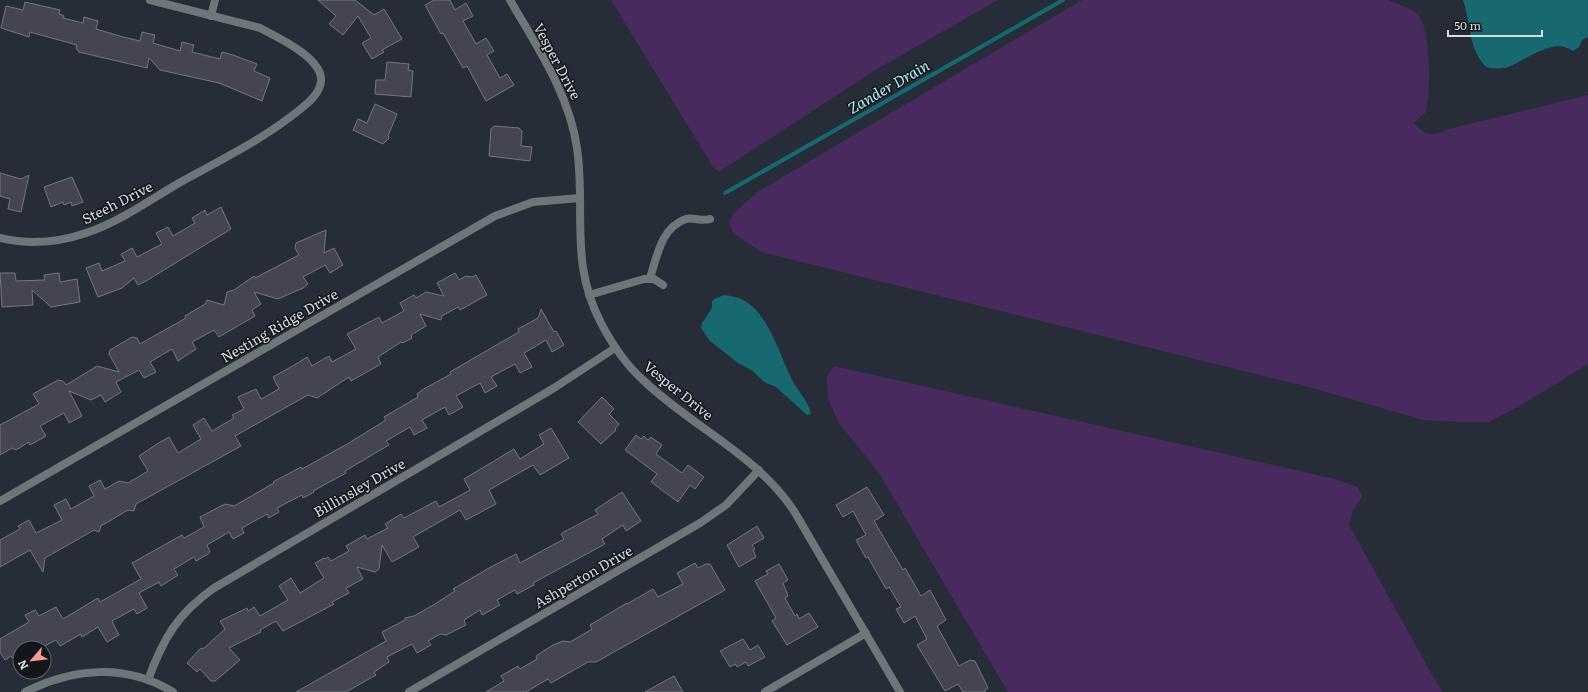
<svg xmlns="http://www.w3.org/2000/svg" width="1588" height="692" viewBox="0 0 1588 692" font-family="Literata,serif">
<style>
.green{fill:#482a5e}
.water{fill:#186872}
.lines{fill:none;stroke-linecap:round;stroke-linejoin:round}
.stream{stroke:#186872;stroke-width:4}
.building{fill:#444452;stroke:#757584}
.minor{stroke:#6f767a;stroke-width:8}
.labels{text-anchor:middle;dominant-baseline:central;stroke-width:3;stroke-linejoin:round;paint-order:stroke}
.street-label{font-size:14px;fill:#d6dbe2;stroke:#12161b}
.water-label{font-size:15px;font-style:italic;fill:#b2eef7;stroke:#12161b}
</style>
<rect width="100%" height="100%" fill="#262d39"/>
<!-- green -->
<g class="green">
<polygon points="611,0 998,0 872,72 719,172 713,167"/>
<path d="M1082,0H1389C1397,4 1411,8 1417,14C1432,30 1430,91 1426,112L1414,123C1427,137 1431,137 1449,129L1588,95V364L1518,407L1489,422H1459L1423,420L1309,387L761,252L733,233L729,221L736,211L759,191Z"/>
<polygon points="834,366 1331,478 1358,487 1362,496 1353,511 1349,525 1431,673 1443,692 1008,692 879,473 839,423 828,399 827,377"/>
</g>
<!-- water -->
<g class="water">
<path d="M1463,0H1588V37L1582,40L1579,47L1573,51C1553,36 1527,60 1508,67C1500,69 1494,69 1486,67C1468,48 1471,24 1463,0Z"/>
<path d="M724,295C731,296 739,297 745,301C769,315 780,356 792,380C798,392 809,401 811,414L807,415L776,387L764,382L753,371L738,363L710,341L701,328L702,323L712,308V302L714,299Z"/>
</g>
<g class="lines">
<!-- stream -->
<polyline class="stream" points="725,193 1063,0"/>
</g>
<!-- building -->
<g class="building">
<polygon points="318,0 355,0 374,15 384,9 402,39 382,50 384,52 372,59 362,43 371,38 358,16 343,35 329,24 336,16"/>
<polygon points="434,0 450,0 455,10 466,3 473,16 463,21 476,44 486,38 494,51 487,55 500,78 507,74 514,85 486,101 467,66 463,68 443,33 441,34 425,5"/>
<polygon points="25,2 60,10 59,14 64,16 63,18 83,23 84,17 98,21 96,29 123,37 140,41 142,32 155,35 153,43 180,51 182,42 194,45 192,52 220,59 222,52 233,55 257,64 254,71 270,78 262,101 219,83 160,70 149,58 147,68 79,52 76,48 77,45 30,32 29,37 1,28 6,6 23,10"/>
<polygon points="387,62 409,64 408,70 413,71 411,97 375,94 376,80 385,80"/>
<polygon points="375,104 397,114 388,136 389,138 383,144 353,130 358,119 367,123"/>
<polygon points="494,126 519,128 522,131 521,146 532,147 530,161 489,156 491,129"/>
<polygon points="0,173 21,179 29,175 21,212 8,209 10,199 0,196"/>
<polygon points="72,177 83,202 72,206 71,202 64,205 63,202 51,207 44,187"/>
<polygon points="221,207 231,229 146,281 138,285 134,278 122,288 98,297 86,268 99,263 102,271 125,261 121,254 132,248 137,257 162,244 156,233 168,227 173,236 195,223 192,218 205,210 207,215"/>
<polygon points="326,230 324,253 334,248 343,265 330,273 325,265 303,277 308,284 303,288 278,299 254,292 261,304 252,310 255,316 219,337 214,330 192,342 196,349 178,361 172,349 150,362 156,372 144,378 139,370 116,382 121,392 105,402 101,395 91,400 69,391 82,416 69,423 64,413 40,426 46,436 30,445 29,442 16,450 12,448 0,455 0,425 39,404 33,394 58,380 63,381 66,385 97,366 119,372 109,354 110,350 132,337 137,338 140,344 186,318 185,316 205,304 207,300 224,305 227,292 234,290 254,276 255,278 299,255 295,248 296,243"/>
<polygon points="0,273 15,273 16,281 45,280 44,275 59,273 60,282 77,279 80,302 51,307 32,290 33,305 2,307"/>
<polygon points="455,273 459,280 466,276 472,277 476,275 487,295 460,310 458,307 442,316 441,320 420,314 426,326 411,335 412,338 403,343 401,342 378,357 381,364 351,381 349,377 317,398 308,395 235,436 241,446 136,504 134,511 128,510 101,526 99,532 94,530 45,558 43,572 30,550 0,567 0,540 20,529 18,526 29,520 36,533 62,520 54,505 66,499 71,509 94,496 89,486 100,480 105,489 119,481 128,483 148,471 139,456 157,444 169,437 178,453 201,439 193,425 204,418 212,431 234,418 232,415 244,409 238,397 256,389 261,399 279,389 273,377 296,364 307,357 312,366 329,356 332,362 356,349 347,334 379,317 382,323 404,311 400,303 414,295 416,298 426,292 444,296 437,283"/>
<polygon points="541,309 554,332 556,331 564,345 552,352 546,340 524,353 532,367 520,373 515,364 491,377 497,386 485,393 480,383 456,396 463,407 449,415 445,407 422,420 427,428 414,435 410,427 386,441 389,445 345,471 346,473 313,491 314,492 303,498 302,495 277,508 279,512 269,518 267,514 242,528 244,533 233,539 229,532 207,545 210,552 208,554 196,561 194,557 174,569 178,575 161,586 159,582 139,593 147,608 137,614 134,609 112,621 119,635 107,642 98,627 82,637 81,634 60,646 56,640 41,648 20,648 20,654 13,659 11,656 5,660 0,652 0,639 29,622 25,615 35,610 39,616 56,607 63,619 98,598 100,602 141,579 132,563 182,535 184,538 204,527 200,517 225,504 234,506 274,483 273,482 301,467 302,469 349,443 386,420 384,417 418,397 417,394 422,390 451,374 450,372 519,332 518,329 538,318"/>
<polygon points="602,397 614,409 609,414 619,424 615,429 616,430 601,444 578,422"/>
<polygon points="551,428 569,458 540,475 533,465 489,490 496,504 466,520 460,510 413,537 419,547 392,562 382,545 379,569 375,572 357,567 363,579 346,588 349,593 332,602 334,604 283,631 276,621 260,630 261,632 229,648 240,660 215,681 211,681 200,669 197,672 187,663 201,648 203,649 225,629 220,621 247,608 248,611 254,607 260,616 288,600 279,586 291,578 300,593 324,578 315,563 324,558 325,559 328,557 331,561 349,551 346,546 365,535 367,539 388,528 385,524 401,514 404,518 436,501 439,507 470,490 464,479 514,449 520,459 544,444 539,435"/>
<polygon points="636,435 641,439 644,436 648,440 651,437 662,445 656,454 682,473 688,465 704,477 695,489 690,485 678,502 651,482 657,474 625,450"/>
<polygon points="867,487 884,515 874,521 903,570 905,568 921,596 930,590 946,620 937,626 959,666 970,660 975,661 988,688 985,690 985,692 963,692 958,684 945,691 917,645 927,639 915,616 904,623 896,609 901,607 889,587 886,589 868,557 866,558 856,540 866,535 853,511 843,517 836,505"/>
<polygon points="622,492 641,521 626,531 623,525 602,539 605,544 533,583 534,585 517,594 515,590 497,600 500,605 482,615 480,610 464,620 466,625 446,635 440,634 428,641 431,645 417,653 412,644 387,657 389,662 374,672 376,675 346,692 296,692 386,641 382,632 405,620 405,618 414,616 435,604 455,591 453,589 489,568 516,554 520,563 564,539 561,534 564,532 598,514 595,510"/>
<polygon points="757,526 764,538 752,545 755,549 753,550 756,557 739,567 727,545"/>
<polygon points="695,563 698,568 706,564 710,564 725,590 596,662 588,662 551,683 548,679 526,692 486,692 504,681 501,676 518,666 520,669 537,659 536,656 553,645 563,641 570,642 589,631 592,629 590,625 627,603 627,604 653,589 658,597 683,584 677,573"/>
<polygon points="779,564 788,580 783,583 788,596 785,598 795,616 797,614 799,619 809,613 818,627 787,645 772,621 776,618 755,581 768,574 766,571"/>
<polygon points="743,639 750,650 758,645 765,657 748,666 746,662 737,667 735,664 730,667 720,651"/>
<polygon points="674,676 683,692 645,692"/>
</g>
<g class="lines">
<!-- minor -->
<g class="minor">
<path d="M510,0C537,47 569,93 577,148C586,211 569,262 601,323C612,344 625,364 643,380C692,427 756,454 794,511L900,692"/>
<polyline points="211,16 215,0"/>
<path d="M0,238C30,245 57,243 86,233C119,222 150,200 179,183C219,161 262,140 298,111C307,104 320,94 321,81C323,58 277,37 260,28L150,0"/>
<path d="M650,278C657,257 661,227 686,219C695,217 701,222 710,219"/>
<polyline points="589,295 644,279 654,279 663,285"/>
<polyline points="0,501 495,216 533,202 580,198"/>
<path d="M148,680C163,639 177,614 214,588L554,388L615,348"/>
<path d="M25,692C73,668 125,663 173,692"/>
<polyline points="409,692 700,523 726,505 759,470"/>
<polyline points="765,692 866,633"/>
</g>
</g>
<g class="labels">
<!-- street labels -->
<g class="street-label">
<text transform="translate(558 61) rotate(62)">Vesper Drive</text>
<text transform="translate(117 202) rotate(-27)">Steeh Drive</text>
<text transform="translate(279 325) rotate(-30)">Nesting Ridge Drive</text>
<text transform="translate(679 390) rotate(39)">Vesper Drive</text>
<text transform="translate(359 487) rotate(-30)">Billinsley Drive</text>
<text transform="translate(583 576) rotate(-30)">Ashperton Drive</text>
</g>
<!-- water labels -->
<g class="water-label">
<text transform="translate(888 86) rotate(-30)">Zander Drain</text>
</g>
</g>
<!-- north arrow -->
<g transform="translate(32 660) rotate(242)"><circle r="19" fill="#12161b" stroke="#60656b"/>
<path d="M0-3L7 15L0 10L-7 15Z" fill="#f59c94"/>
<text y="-6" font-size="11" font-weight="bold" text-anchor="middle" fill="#d6dbe2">N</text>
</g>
<!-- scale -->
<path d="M1448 30v6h94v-6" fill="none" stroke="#d6dbe2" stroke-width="2"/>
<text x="1454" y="30" font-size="12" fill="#d6dbe2" stroke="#12161b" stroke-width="3" paint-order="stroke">50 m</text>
</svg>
